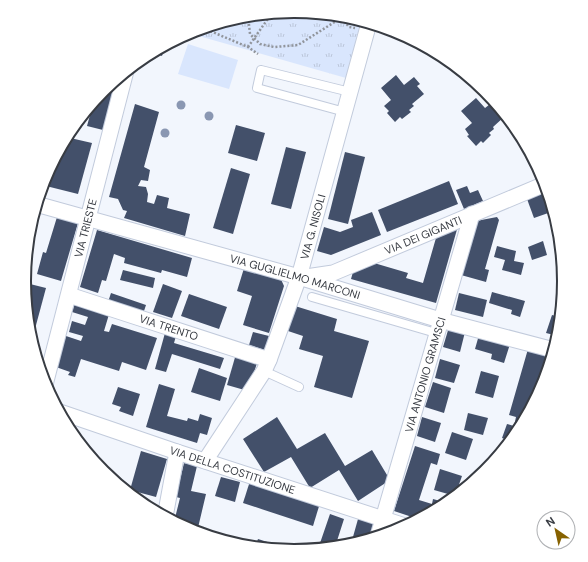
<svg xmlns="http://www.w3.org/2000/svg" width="588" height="562" viewBox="0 0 588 562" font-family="'DM Sans',sans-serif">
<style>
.grass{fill:url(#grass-tufts)}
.pitch{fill:#d9e6fd}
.building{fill:#43506a}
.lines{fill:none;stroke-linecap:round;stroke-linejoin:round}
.service-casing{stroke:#c2cbdc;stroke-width:10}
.minor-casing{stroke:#c2cbdc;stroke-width:17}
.path{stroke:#91959c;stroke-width:2.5;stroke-dasharray:2 2;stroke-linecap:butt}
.service{stroke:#fff;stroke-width:8}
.minor{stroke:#fff;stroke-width:15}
.tree{fill:#8a97b2}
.labels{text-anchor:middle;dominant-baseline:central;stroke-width:4;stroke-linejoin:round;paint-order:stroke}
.street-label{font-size:11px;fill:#383c43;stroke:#fff}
.rim{fill:none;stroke:#383c43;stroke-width:2}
</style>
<defs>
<pattern id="grass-tufts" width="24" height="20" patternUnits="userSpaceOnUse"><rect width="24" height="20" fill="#d9e6fd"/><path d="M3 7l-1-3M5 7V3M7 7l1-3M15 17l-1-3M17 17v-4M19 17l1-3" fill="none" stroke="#bbc6da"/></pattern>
</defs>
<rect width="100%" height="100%" fill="#f2f6fd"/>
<!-- grass -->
<polygon class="grass" points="294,11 347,16 361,20 346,78 188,33 242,16"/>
<!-- pitch -->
<polygon class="pitch" points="188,44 238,60 229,89 178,74"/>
<!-- building -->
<g class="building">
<polygon points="165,45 162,56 152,52"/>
<polygon points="396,75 404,85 414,77 420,84 417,86 424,94 412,104 414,106 409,110 411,112 402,119 400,117 395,122 387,113 389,111 384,106 391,100 381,88"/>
<polygon points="107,87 114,89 103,130 87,126 90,115 84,113"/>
<polygon points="476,98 485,108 494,101 499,108 498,109 504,117 493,127 494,129 489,133 491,135 483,143 481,141 476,146 467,136 469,135 465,129 472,123 461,111"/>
<polygon points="135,104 159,112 144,167 150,170 148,181 141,180 138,186 146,187 148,194 147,202 154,204 157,195 169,198 167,208 190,214 185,236 124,218 127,211 123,210 118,199 109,197"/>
<polygon points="236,125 265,133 257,161 228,153"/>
<polygon points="66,137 92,143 78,194 42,185 45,177"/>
<polygon points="286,147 306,152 291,209 271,204"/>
<polygon points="345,152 365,157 348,224 328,219"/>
<polygon points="231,168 250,174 233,234 213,228"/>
<polygon points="449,181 458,204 387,232 378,210"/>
<polygon points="467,186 470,193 478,190 483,201 464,209 456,190"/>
<polygon points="548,191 554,211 534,218 527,199"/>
<polygon points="372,212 381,235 331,255 317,251 324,227 340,232 353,227 351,220"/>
<polygon points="57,217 78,223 61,281 37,274 43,252 46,253"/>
<polygon points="497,217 499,220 485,269 489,270 486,282 461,275 476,221"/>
<polygon points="458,226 436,303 351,279 355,265 374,263 408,273 406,278 423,283 438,231"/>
<polygon points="97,230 192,258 187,277 162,270 161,273 124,263 125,258 114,254 106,281 102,280 98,293 80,287"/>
<polygon points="543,241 547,255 532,260 528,247"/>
<polygon points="497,246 516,251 514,261 524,263 521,275 502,270 505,260 494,257"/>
<polygon points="245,265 279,275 284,286 269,333 243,325 252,296 237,291"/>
<polygon points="123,270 155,278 153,288 120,280"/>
<polygon points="26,283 46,288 32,340 29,333 25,290"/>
<polygon points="163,284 182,291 172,318 153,312"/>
<polygon points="492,292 525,301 520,317 511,314 512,310 489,303"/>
<polygon points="111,293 146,305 143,314 108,302"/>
<polygon points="459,293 487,300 483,317 455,310"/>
<polygon points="189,294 227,307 219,329 181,316"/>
<polygon points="76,300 110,311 104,331 109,332 112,324 157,338 146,370 122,362 119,371 81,359 75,377 68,375 70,372 56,367 66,336 81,341 83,336 69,332 72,321 85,325 88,317 72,312"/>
<polygon points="295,306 337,319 334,331 369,341 352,398 314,387 323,356 299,349 303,336 288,331"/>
<polygon points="552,315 560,317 558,336 546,333"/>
<polygon points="449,327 465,332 460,352 443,347"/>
<polygon points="253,332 269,336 265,350 249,345"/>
<polygon points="165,333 176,336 174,343 224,358 220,369 172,354 166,372 155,369"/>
<polygon points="479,335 510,344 504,363 491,359 492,354 475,349"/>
<polygon points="528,349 548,355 533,403 530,409 528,408 527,414 518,431 510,441 502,438 507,424 514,426 516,417 509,415"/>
<polygon points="236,354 258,360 248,391 227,385"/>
<polygon points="440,359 460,365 454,383 435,378"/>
<polygon points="199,368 227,378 220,401 191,392"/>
<polygon points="481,371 499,376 493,398 475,393"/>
<polygon points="433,382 451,388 444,413 425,407"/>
<polygon points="159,384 175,389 167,416 187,421 188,418 198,421 200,414 212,418 207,435 200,433 197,443 146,427"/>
<polygon points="118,387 140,394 133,416 119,411 121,407 112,404"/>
<polygon points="468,413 488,418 483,435 464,430"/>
<polygon points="277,417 297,449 325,433 345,466 372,450 390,480 358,501 339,470 310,488 291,457 264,472 243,439"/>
<polygon points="422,417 441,423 435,442 417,436"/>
<polygon points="452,432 473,439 466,460 445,453"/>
<polygon points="415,446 440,454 437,465 431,463 419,500 432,504 433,499 447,503 418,519 394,511"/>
<polygon points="141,451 167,459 156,497 130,490"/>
<polygon points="184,463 197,466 191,491 206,494 197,532 174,522 180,498 176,497"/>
<polygon points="440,469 462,476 455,496 434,490"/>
<polygon points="221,477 240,482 235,502 215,496"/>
<polygon points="250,481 320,503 313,526 243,503"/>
<polygon points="330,514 344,519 336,544 339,545 339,547 318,549"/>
<polygon points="358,519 374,524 370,539 351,544"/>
<polygon points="258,539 280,546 279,549 255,547"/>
</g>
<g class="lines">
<!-- service casing -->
<g class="service-casing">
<g id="service">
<polyline points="345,112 257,88 261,70 350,92"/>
<polyline points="312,297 436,333"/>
<polyline points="264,371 299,387"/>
</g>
</g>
<!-- minor casing -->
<g class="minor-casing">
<g id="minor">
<path id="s1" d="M36,204L299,277L440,320L554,350"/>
<path id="s2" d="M306,277L333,273L545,184"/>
<path id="s3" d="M69,295L269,360"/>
<path id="s4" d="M45,385L126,71"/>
<path id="s5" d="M60,412L177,452L405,526"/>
<path id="s6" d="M205,461L264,371L269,360L299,277L369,23"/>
<polyline points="165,517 177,452"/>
<path id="s7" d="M378,536L472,214"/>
</g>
</g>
<!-- path -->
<g class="path">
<polyline points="339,15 349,27 355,28"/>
<polyline points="248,16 250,34 260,44 274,47 298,45 341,18"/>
<polyline points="203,28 248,47 258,54"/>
<polyline points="248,47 272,13"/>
</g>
<!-- service -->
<use href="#service" class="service"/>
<!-- minor -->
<use href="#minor" class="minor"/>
</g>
<!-- trees -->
<g class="tree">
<circle cx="181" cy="105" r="4.5"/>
<circle cx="209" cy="116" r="4.5"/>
<circle cx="165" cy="133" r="4.5"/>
</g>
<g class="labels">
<!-- street labels -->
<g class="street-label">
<text stroke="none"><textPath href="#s6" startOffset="260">VIA G. NISOLI</textPath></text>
<text stroke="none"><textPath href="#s4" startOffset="162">VIA TRIESTE</textPath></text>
<text stroke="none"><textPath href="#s2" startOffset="125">VIA DEI GIGANTI</textPath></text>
<text stroke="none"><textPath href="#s1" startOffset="269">VIA GUGLIELMO MARCONI</textPath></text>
<text stroke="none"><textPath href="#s3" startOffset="105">VIA TRENTO</textPath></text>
<text stroke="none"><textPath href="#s7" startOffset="168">VIA ANTONIO GRAMSCI</textPath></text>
<text stroke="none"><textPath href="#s5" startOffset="182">VIA DELLA COSTITUZIONE</textPath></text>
</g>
</g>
<!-- crop -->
<path d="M0 0H588V562H0ZM31 281a263 263 0 1 1 526 0a263 263 0 1 1-526 0Z" fill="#fff" fill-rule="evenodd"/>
<path class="rim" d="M31 281a263 263 0 1 1 526 0a263 263 0 1 1-526 0Z"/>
<!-- north arrow -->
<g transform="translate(556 530) rotate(326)"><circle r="19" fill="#ffffff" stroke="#afb1b4"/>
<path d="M0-3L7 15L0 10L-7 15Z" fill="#876200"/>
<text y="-6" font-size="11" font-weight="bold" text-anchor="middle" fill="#383c43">N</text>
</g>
</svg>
